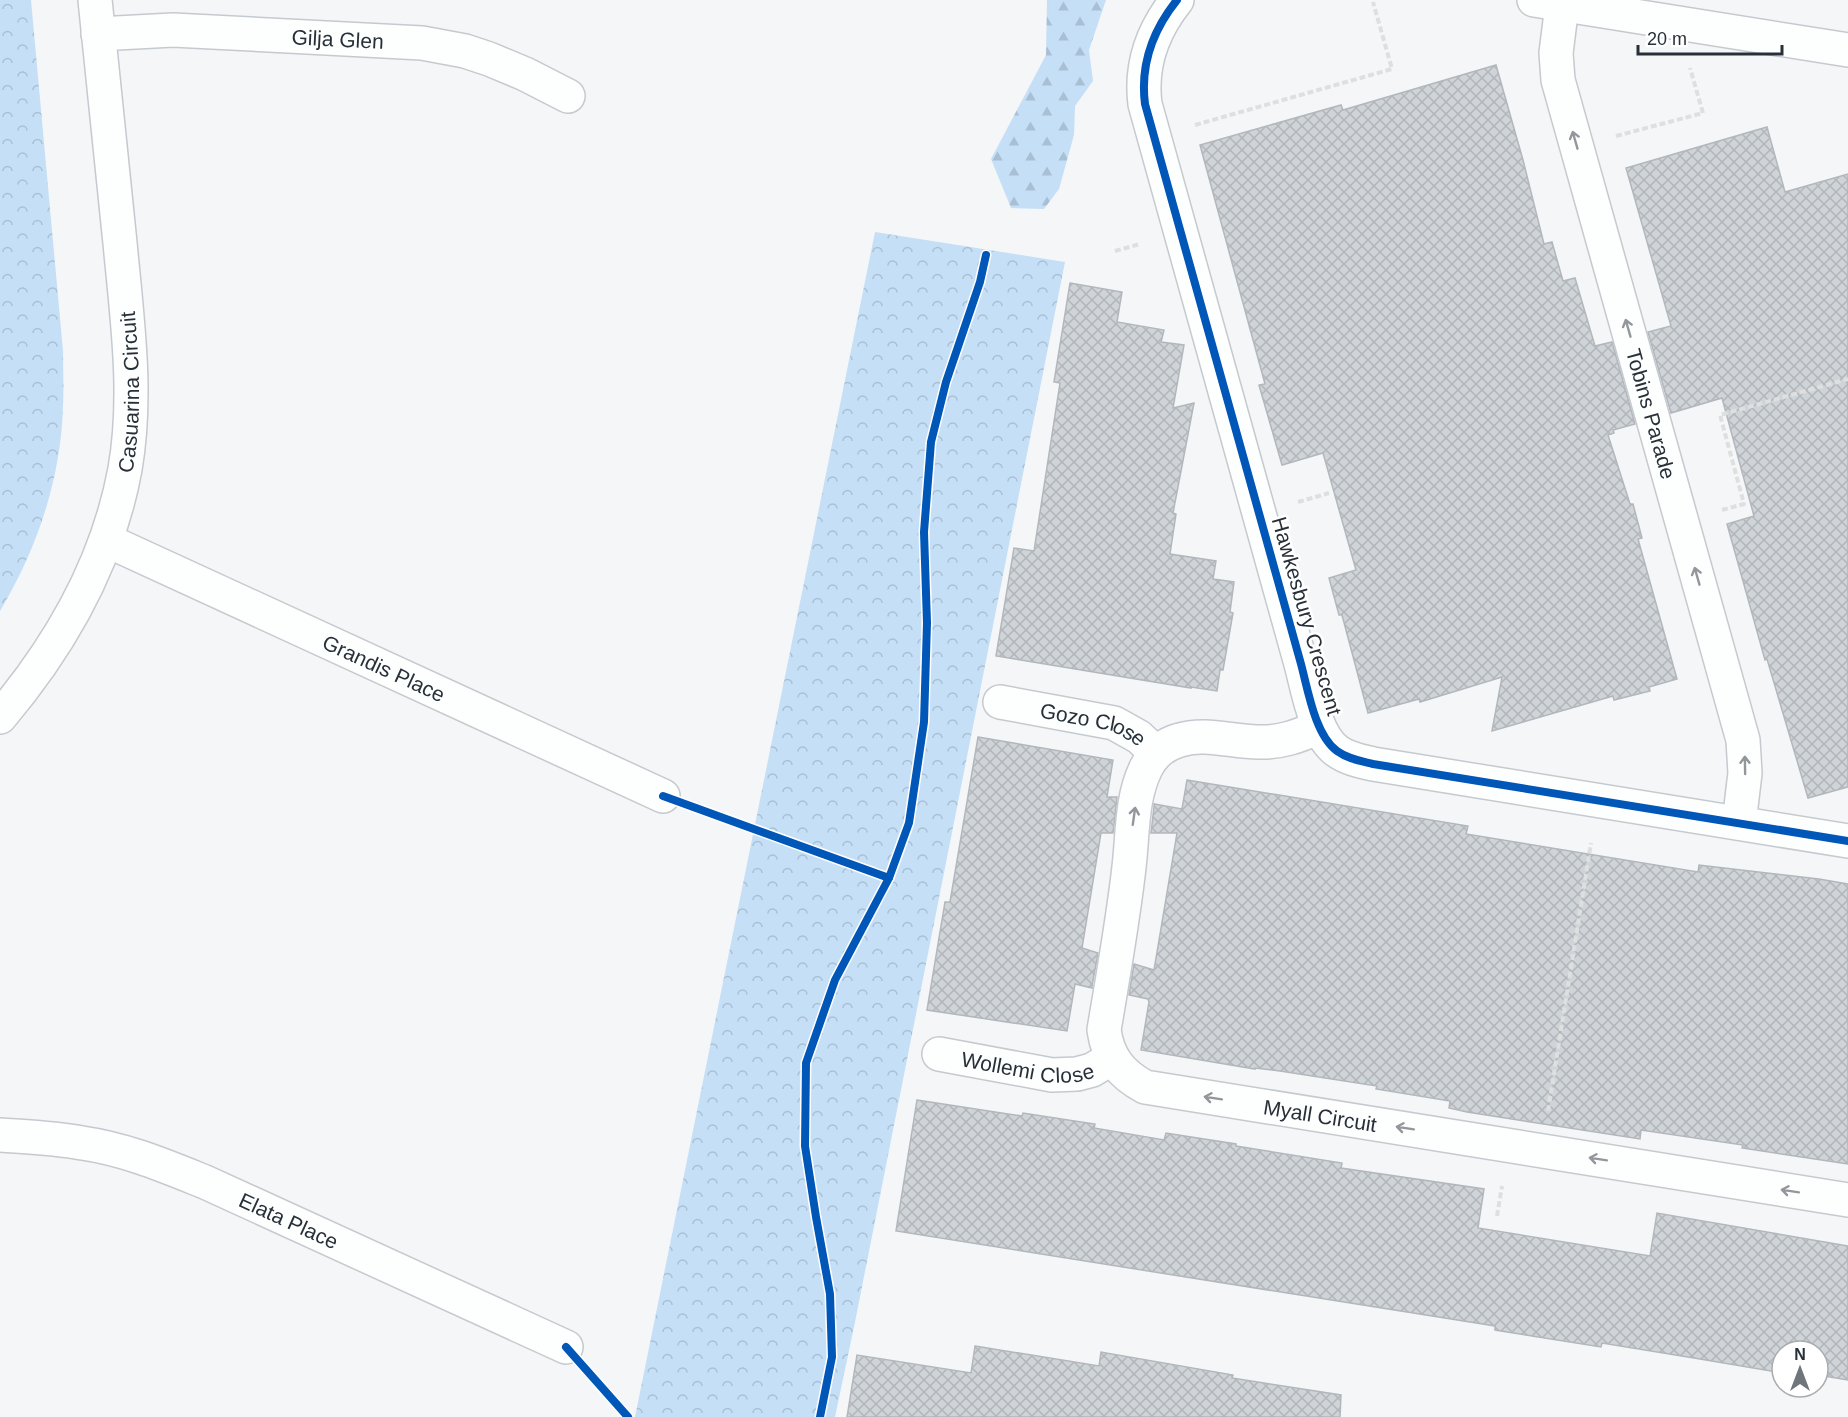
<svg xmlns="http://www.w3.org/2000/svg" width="1848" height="1417" viewBox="0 0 1848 1417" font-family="Arial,sans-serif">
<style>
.forest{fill:url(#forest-firs)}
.park{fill:url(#park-crowns)}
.building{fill:url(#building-cross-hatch);stroke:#b3b7bc;stroke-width:1.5}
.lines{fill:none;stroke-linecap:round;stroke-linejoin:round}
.minor-casing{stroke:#c5cacf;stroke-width:36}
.path{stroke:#dedfdf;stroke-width:4;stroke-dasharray:6 3;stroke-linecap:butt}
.minor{stroke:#fdfefe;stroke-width:33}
.cycleway-casing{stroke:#fff;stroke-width:11}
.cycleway{stroke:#0057b8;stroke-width:8}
.oneway{stroke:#92979b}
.labels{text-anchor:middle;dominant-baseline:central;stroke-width:5;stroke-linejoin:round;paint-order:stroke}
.street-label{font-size:21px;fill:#273038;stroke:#fff}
</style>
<defs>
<pattern id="forest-firs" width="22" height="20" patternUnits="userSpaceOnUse" patternTransform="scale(1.5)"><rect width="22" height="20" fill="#c5dff7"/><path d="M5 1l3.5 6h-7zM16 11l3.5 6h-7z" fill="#a9c0d4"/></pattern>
<pattern id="park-crowns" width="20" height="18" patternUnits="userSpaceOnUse" patternTransform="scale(1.5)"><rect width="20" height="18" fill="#c5dff7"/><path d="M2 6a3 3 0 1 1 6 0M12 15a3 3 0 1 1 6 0" fill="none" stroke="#a9c0d4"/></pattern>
<pattern id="building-cross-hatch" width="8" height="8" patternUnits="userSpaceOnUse" patternTransform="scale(1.5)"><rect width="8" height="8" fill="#cfd4d9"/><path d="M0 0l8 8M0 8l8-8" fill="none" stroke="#b2b6bb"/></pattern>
</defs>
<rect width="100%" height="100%" fill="#f4f6f8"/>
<!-- forest -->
<polygon class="forest" points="1047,0 1106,0 1089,50 1093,81 1075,106 1074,135 1059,189 1044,209 1011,208 991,159 1046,55"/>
<!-- park -->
<g class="park">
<path d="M0,0H31L63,351C63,369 64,388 63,406C61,479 37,549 0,611Z"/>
<polygon points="875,232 1065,262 855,1322 835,1417 635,1417"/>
</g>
<!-- building -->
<g class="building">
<polygon points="1496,65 1523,160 1544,244 1552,242 1563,281 1575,278 1595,346 1612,342 1635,424 1613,430 1614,433 1608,435 1630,504 1633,504 1642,538 1638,539 1677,679 1649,687 1650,691 1614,700 1613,696 1492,731 1502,677 1420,702 1419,699 1368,713 1342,615 1339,615 1329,578 1356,570 1323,453 1282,465 1259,385 1265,384 1200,145 1341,105 1343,110"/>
<polygon points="1767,127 1785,192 1848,174 1848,787 1808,798 1767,659 1765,660 1727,524 1754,516 1722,398 1671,413 1648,332 1671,326 1626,168"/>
<polygon points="1070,283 1122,292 1117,322 1164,330 1161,342 1184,345 1173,408 1194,403 1173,513 1176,514 1170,554 1216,561 1213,579 1234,582 1230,612 1233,613 1223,670 1220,670 1217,691 1191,687 1191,688 996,656 1014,548 1034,551 1060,383 1054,382"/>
<polygon points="978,737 1113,760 1107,797 1117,797 1113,833 1101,833 1082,948 1098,953 1092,986 1092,988 1075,984 1067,1031 927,1010 945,902 950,902"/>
<polygon points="1187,780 1468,826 1466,834 1698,872 1699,865 1819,879 1848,884 1848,1164 1742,1148 1743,1145 1641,1130 1640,1139 1467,1112 1449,1108 1450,1101 1376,1089 1377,1086 1280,1071 1255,1068 1255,1069 1141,1050 1149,1002 1148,999 1129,995 1134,964 1154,970 1177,833 1151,833 1154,807 1154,804 1182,809"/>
<polygon points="917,1100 1022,1116 1023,1113 1095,1124 1094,1128 1164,1140 1166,1133 1236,1144 1236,1146 1342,1163 1341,1168 1484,1189 1478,1228 1650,1256 1657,1213 1848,1246 1848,1380 1824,1376 1822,1383 1818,1382 1818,1351 1782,1351 1782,1377 1776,1376 1777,1372 1694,1358 1602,1343 1601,1347 1495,1330 1495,1326 896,1231"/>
<polygon points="975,1346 1099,1366 1101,1352 1233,1375 1232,1378 1341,1395 1340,1417 847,1417 857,1355 971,1373"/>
</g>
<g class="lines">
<!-- minor casing -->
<g class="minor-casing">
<g id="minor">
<path d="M1177,0C1153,30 1140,65 1145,104L1301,664C1308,690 1315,735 1337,751C1348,759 1361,761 1373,764L1848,841"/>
<polyline points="1534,0 1848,50"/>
<path id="s1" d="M1562,5L1556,53L1558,80L1743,740L1745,773L1739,823"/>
<path id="s2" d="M98,34L173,30L422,43L465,51L489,59L525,74L568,96"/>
<path id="s3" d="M106,540L663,796"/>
<path id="s4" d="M1000,702L1114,723L1139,737L1156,753"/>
<path id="s5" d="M0,717C60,646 108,562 125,469C138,395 127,318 120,243C111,162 103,81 95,0"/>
<path id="s6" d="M1319,727C1299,736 1280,743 1258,742C1232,742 1205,732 1180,740C1165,744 1153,754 1146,768C1131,798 1133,834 1129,867C1123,921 1113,976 1104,1030C1108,1058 1121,1074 1145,1087L1848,1200"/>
<path id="s7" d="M939,1054L1052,1075L1077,1074L1092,1070L1112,1058"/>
<path id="s8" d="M0,1135C28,1137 55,1138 82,1143C125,1149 165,1166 205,1182L566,1347"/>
</g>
</g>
<!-- path -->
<g class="path">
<polyline points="1195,125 1392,69 1373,2"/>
<polyline points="1616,136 1703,113 1690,68"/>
<polyline points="1115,251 1140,244"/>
<polyline points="1298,502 1329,493"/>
<polyline points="1722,510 1744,504 1720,415 1848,379"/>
<polyline points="1548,1111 1591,843"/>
<polyline points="1497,1216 1502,1186"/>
</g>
<!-- minor -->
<use href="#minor" class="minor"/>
<!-- cycleway casing -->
<g class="cycleway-casing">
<g id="cycleway">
<path d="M1177,0C1153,30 1140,65 1145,104L1301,664C1308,690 1315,735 1337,751C1348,759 1361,761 1373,764L1848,841"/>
<polyline points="663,796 889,878"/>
<polyline points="566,1347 628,1417"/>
<polyline points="820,1417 832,1357 830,1294 816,1217 805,1146 806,1063 835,980 889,878 909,823 924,722 927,623 924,532 931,442 946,382 980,282 986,255"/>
</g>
</g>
<!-- cycleway -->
<use href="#cycleway" class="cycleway"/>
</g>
<!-- one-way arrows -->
<defs><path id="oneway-shaft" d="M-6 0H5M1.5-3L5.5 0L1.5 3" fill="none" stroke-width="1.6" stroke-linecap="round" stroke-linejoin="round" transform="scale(1.5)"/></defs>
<g class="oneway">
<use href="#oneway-shaft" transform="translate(1575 140) rotate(-106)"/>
<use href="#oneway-shaft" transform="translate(1628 328) rotate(-106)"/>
<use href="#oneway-shaft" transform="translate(1697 576) rotate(-106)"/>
<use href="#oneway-shaft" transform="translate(1745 765) rotate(-91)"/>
<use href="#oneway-shaft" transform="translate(1134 816) rotate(-82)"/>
<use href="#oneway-shaft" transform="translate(1213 1098) rotate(-171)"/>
<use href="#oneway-shaft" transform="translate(1405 1128) rotate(-171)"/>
<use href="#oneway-shaft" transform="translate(1598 1159) rotate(-171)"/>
<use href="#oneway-shaft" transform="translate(1790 1191) rotate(-171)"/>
</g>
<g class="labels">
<!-- street labels -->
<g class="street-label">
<text stroke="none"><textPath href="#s2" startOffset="240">Gilja Glen</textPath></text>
<text stroke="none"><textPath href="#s5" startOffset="358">Casuarina Circuit</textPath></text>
<text stroke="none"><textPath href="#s1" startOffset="422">Tobins Parade</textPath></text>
<text transform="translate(1307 616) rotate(74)">Hawkesbury Crescent</text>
<text stroke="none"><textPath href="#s3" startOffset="306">Grandis Place</textPath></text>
<text stroke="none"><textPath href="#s4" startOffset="96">Gozo Close</textPath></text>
<text stroke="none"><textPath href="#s7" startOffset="90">Wollemi Close</textPath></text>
<text stroke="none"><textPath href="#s6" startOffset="704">Myall Circuit</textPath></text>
<text stroke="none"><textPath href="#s8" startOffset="304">Elata Place</textPath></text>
</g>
</g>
<!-- north arrow -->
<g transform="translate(1800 1369)"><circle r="28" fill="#ffffff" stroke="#a9acaf" stroke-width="1.5"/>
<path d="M0-4.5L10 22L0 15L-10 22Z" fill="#6f757b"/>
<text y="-9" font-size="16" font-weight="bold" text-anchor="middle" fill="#273038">N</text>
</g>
<!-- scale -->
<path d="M1638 45v9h144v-9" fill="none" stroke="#273038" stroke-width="3"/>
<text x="1647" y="45" font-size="18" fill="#273038" stroke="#ffffff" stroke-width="4.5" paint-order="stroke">20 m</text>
</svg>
